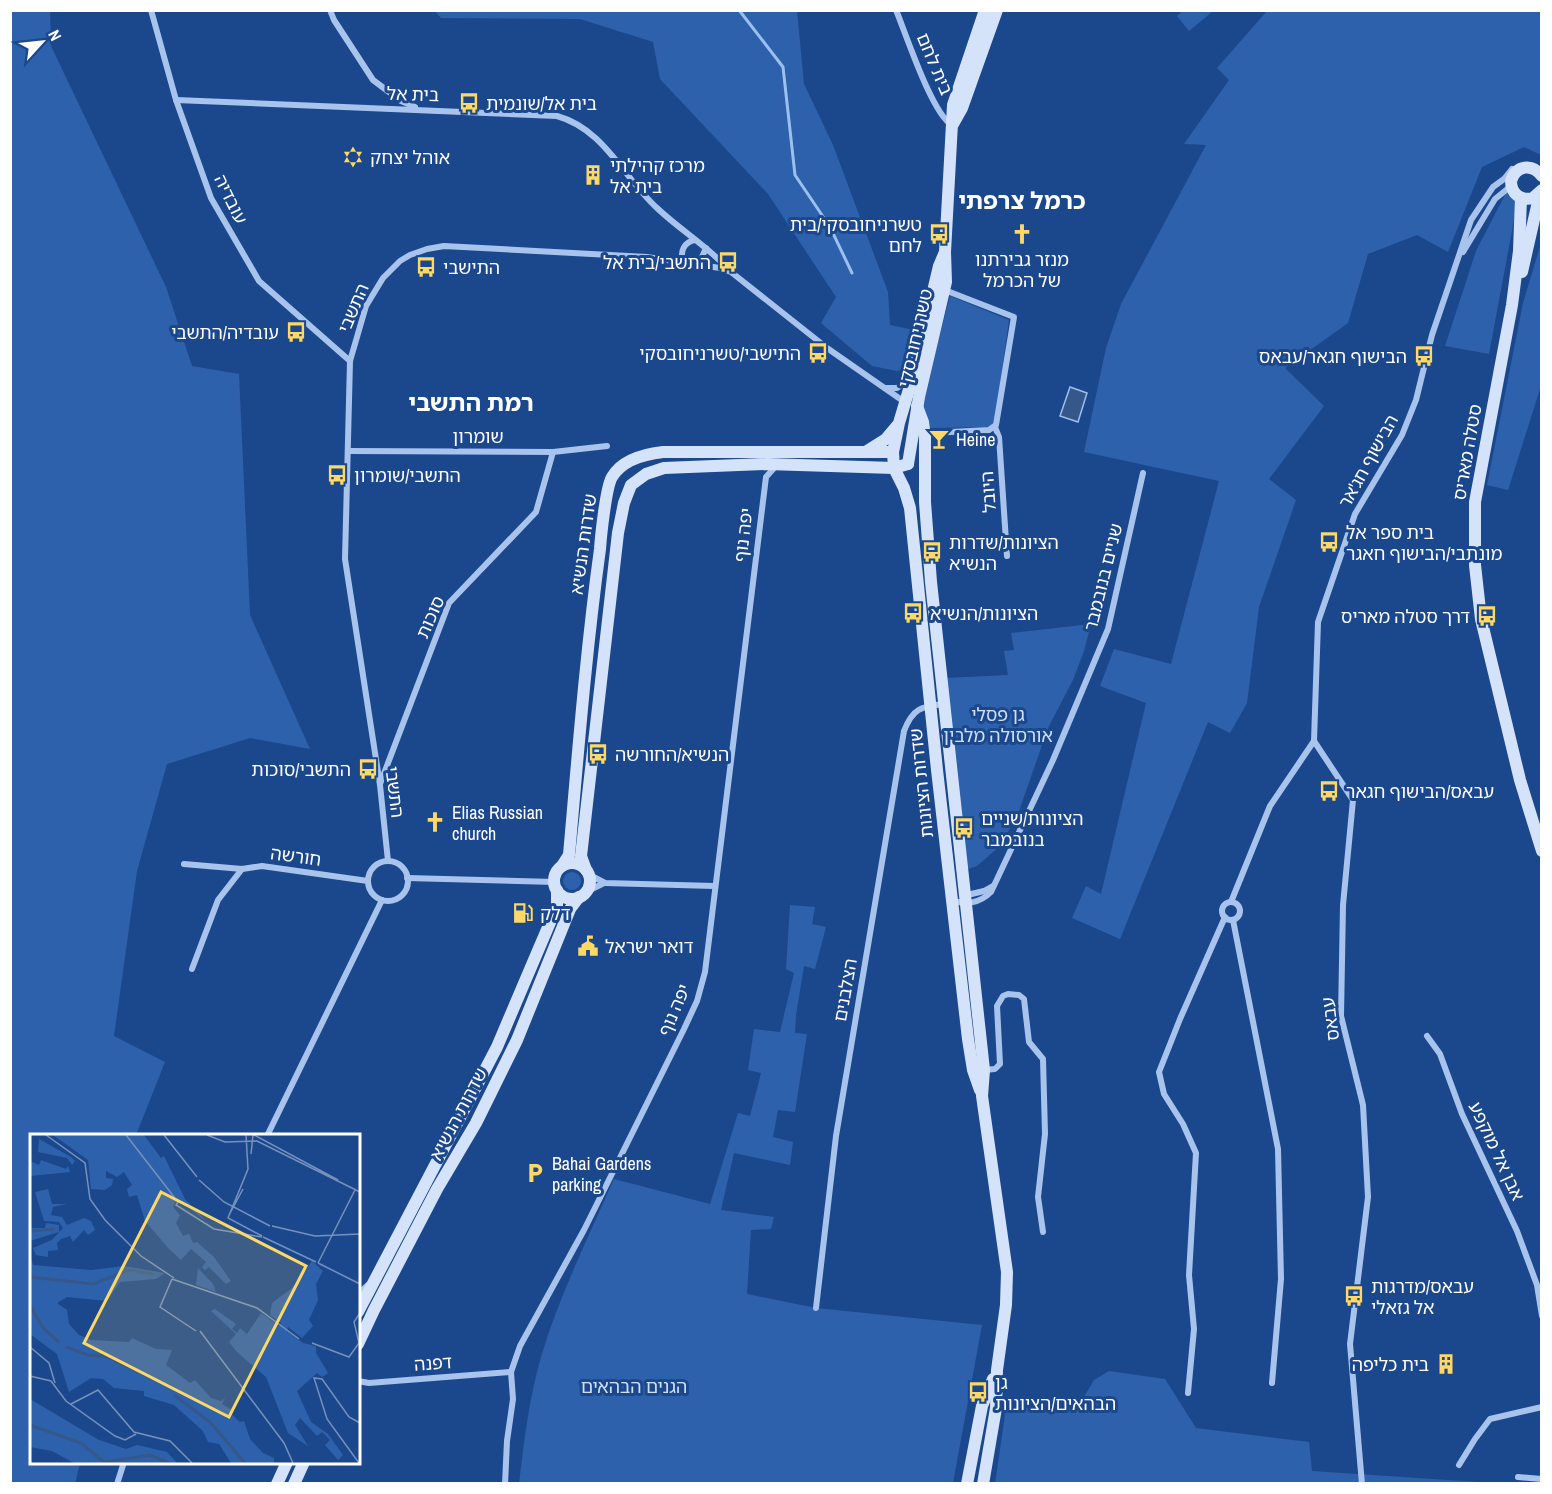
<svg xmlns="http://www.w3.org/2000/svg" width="1552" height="1494" viewBox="0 0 1552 1494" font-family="'Archivo Narrow','Noto Sans Hebrew',sans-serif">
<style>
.green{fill:#2e61ab}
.water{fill:#365789;stroke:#9bbfef;stroke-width:1.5}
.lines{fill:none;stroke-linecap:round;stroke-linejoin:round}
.stream{stroke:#9bbfef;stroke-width:3}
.street{stroke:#a8c4ed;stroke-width:6}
.secondary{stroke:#d5e3fa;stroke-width:12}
.labels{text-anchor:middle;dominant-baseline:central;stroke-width:6;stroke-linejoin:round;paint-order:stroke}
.street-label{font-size:18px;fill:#fff;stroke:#1b488d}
.poi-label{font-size:18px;fill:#fff;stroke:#1b488d;text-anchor:start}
.park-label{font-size:18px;fill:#cee0fa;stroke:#1b488d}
.district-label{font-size:24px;font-weight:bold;fill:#fff;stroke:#1b488d}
.inset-river{fill:none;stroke:#365789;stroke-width:3}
.inset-road{fill:none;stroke:#7691bb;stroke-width:1.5}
.view{fill:#fed865;fill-opacity:0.15;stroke:#fed865;stroke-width:3}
.inset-edge{fill:none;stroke:#fff;stroke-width:3}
</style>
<rect width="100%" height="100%" fill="#1b488d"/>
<!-- green -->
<g class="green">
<polygon points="10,11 50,11 51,46 166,287 192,366 239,374 250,615 310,749 250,738 167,764 137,871 114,1036 165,1062 136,1135 32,1136 32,1462 80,1463 75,1484 10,1483"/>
<polygon points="435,11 797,11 804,84 833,145 888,292 890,325 918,331 911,368 897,371 872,366 821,323 836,297 768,194 660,79 653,42 580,19 441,18"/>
<polygon points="1183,11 1183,10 1213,11 1189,31 1177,16"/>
<polygon points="1267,11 1541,11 1541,155 1524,147 1482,167 1448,252 1417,235 1368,254 1348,323 1285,368 1324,406 1269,479 1296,500 1259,607 1247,703 1230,733 1208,722 1120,939 1072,918 1086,886 1101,894 1146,703 1100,686 1114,649 1171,664 1219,481 1084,452 1106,348 1121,304 1206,145 1184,144 1229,80 1217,68"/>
<polygon points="1506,193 1514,193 1517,204 1489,354 1445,346 1476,251"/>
<polygon points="1541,243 1541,386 1508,490 1487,485 1523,303"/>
<polygon points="950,296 1009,320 995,422 991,426 986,427 927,428 922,402"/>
<polygon points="1091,624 1084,651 1073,680 1048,728 1018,814 1000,846 977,866 968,869 945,678 1008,675 1004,651 1014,650 1011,633"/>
<circle cx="572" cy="881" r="9"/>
<path d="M790,905L815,907L812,924L826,927L815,969L804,966L796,1015L795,1033L807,1034L795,1112L778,1110L773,1137L793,1142L790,1165L734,1153L721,1210L774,1217L771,1229L751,1230L747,1294L816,1308L982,1325L953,1483L519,1484C524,1441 529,1399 541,1357C559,1296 588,1238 614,1179L710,1204L738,1113L750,1116L761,1073L748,1070L754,1029L780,1032L794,973L786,969Z"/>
<polygon points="1109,1371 1165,1379 1196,1428 1309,1442 1312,1471 1493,1483 995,1484 1007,1401 1078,1407 1094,1380"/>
</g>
<!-- water -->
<polygon class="water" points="1070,387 1087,393 1078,422 1060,416"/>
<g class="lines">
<!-- stream -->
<polyline class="stream" points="739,10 783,67 795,175 830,227 852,273"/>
<!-- street -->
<g class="street">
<polyline points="151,10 176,100 211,198 259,281 350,361"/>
<polyline points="330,10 334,20 373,80 401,101 415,107"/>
<path d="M896,10C906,34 932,114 952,125"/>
<path d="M176,100L557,116C604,129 623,177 657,208C680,230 709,247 730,271"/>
<polyline points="1463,252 1495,199 1511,186"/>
<path d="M684,262C679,252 684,242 695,240"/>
<polyline points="695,263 702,257 706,248"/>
<polyline points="885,388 897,388 909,381"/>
<polyline points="995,427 999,437 1007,556"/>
<polyline points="925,438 931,433 989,430 996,425 1014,317 942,289"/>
<polyline points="349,451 553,452 607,446"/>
<polyline points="1314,741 1353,800 1343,905 1341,1016 1363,1105 1368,1197 1350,1344 1362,1484"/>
<polyline points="1314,741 1318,622 1355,514 1402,435 1416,400 1432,335 1471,220 1493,187 1504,179 1512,169"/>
<polyline points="380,784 449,603 536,512 553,452"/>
<polyline points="388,861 380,785 345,559 350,361 366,306 383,278 400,261 410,255 427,249 444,246 647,257 720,268 731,272 827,348 906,403"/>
<circle cx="388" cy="881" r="20"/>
<polyline points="184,864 242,869 262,866 368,881"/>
<polyline points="588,874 605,883 714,886"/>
<polyline points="407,878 555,882"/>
<polyline points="586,892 604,883"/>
<polyline points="963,896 984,891 993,886"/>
<path d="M952,901C967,904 979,904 991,892L1053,760L1108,629L1143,473"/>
<polyline points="1231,902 1270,806 1314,741"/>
<circle cx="1231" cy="911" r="9"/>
<polyline points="1233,920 1278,1149 1281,1279 1272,1383"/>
<polyline points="192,969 218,900 242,869"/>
<polyline points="1427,1036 1440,1054 1462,1114 1517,1231 1537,1285 1542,1316"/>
<polyline points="984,1070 995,1069 1000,1064 997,1006 1003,996 1008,994 1019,995 1024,999 1029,1042 1043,1059 1045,1134 1038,1197 1043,1232"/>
<polyline points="267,1136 382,900"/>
<polyline points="358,1294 368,1285"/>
<path d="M816,1308L836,1136L904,731C913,708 921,707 943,704"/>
<polyline points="358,1381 369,1383 511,1372"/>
<polyline points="1188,1393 1194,1329 1189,1275 1196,1153 1183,1124 1164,1094 1159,1072 1180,1019 1225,917"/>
<polyline points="1459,1465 1475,1439 1490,1419 1542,1407"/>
<polyline points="1518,1477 1542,1479"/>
<polyline points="117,1484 124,1462"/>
<polyline points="505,1484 507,1441 513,1399 511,1372 520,1346 584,1230 684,1029 697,1001 705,972 766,477 775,467"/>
</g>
<!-- secondary -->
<g class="secondary">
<polyline points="953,124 962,108 997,10"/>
<path d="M1542,176C1532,163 1516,165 1511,181C1511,194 1521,201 1533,198L1542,190"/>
<polyline points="1521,198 1519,251 1512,305 1475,502 1475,565 1481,619 1520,780 1542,851"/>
<polyline points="945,252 939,266 913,376 899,423 893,452 894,468 904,488 910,508 937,770 968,1039 973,1070 980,1090"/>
<polyline points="1522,272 1540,193"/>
<polyline points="917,406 923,422 925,438 925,502 931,582 984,1070 982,1096 1007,1272 1006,1305 997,1370 996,1408 983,1484"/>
<polyline points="867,451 886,439 897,426"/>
<polyline points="908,464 919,397 946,282 945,252 953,105 985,10"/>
<circle cx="572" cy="881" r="18"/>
<path d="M562,866L569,855C578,753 586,651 600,549C601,535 606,487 612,477C622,460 645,454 663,452H893"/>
<polyline points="586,870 581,856 618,533 624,503 631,485 646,474 664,468 767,464 894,468 908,464"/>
<polyline points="358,1312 497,1047 557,906 557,890"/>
<polyline points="358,1344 374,1310 437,1189 476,1123 517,1040 570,909 579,897"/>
<polyline points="277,1484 287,1462"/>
<polyline points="294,1484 304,1462"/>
<polyline points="967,1484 982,1406 993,1379"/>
</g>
</g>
<!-- icons -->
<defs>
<g id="bus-bare" transform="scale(1.62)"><path d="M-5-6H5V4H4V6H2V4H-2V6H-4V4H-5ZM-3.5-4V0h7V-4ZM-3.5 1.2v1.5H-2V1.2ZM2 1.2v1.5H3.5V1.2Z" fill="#fed865" stroke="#1b488d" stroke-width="2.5" paint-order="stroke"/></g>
<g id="synagogue-bare" transform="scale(1.62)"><path d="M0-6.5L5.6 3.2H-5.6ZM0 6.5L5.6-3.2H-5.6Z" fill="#fed865" stroke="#1b488d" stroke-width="2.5" paint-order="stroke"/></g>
<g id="building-bare" transform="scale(1.62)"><path d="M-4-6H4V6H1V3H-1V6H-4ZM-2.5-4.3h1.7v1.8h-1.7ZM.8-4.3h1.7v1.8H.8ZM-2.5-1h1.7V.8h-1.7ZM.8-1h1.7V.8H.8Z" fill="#fed865" stroke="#1b488d" stroke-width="2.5" paint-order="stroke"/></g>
<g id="church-bare" transform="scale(1.62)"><path d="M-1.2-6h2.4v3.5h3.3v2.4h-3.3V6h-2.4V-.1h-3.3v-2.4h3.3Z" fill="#fed865" stroke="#1b488d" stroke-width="2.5" paint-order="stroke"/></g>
<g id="bar-bare" transform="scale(1.62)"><path d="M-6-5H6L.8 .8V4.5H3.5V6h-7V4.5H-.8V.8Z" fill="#fed865" stroke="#1b488d" stroke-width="2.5" paint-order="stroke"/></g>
<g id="fuel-bare" transform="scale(1.62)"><path d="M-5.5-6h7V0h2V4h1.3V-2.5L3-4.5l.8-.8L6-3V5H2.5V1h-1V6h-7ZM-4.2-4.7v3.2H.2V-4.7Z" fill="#fed865" stroke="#1b488d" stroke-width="2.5" paint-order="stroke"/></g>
<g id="civic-bare" transform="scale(1.62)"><path d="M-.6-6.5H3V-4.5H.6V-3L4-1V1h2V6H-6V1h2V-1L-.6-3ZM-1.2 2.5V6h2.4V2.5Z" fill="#fed865" stroke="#1b488d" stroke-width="2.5" paint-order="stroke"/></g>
<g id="parking-bare" transform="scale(1.62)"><path d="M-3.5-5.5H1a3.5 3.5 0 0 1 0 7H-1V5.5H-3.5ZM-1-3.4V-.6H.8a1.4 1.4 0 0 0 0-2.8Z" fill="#fed865" stroke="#1b488d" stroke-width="2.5" paint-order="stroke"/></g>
</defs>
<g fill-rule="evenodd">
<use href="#bus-bare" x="469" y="103"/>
<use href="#synagogue-bare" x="353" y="157"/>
<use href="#building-bare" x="593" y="175"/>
<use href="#bus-bare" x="939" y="234"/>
<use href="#church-bare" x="1022" y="234"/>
<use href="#bus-bare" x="728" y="262"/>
<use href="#bus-bare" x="426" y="267"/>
<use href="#bus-bare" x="296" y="332"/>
<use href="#bus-bare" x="818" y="353"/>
<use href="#bus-bare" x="1424" y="356"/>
<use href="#bar-bare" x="939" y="439"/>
<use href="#bus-bare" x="337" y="475"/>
<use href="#bus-bare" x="1329" y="542"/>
<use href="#bus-bare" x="932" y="552"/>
<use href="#bus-bare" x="913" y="613"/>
<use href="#bus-bare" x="1487" y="616"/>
<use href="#bus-bare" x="598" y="754"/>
<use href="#bus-bare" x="368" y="769"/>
<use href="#bus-bare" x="1329" y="791"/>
<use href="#church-bare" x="435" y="822"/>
<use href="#bus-bare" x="964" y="828"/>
<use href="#fuel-bare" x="523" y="913"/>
<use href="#civic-bare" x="588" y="946"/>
<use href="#parking-bare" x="535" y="1173"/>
<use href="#bus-bare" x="1354" y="1296"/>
<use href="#building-bare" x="1446" y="1364"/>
<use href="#bus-bare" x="978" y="1392"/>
</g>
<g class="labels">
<!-- street labels -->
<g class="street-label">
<text transform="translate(935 64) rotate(67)">בית לחם</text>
<text transform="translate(413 94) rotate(2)">בית אל</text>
<text transform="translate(231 199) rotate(64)">עובדיה</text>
<text transform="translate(353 308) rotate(-67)">התשבי</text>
<text transform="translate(915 338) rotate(-77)">טשרניחובסקי</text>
<text x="478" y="436">שומרון</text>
<text transform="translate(1467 452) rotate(-80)">סטלה מאריס</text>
<text transform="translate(1368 461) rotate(-61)">הבישוף חג'אר</text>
<text transform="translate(988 492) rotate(-94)">היובל</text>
<text transform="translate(743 535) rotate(-83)">יפה נוף</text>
<text transform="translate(583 544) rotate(-82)">שדרות הנשיא</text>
<text transform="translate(1103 577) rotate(-76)">שניים בנובמבר</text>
<text transform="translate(430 617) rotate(-66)">סוכות</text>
<text transform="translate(921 783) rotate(-96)">שדרות הציונות</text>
<text transform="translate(395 792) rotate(83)">התשבי</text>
<text transform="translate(296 856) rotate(8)">חורשה</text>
<text transform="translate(845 990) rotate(-80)">הצלבנים</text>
<text transform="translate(674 1010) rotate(-67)">יפה נוף</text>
<text transform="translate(1330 1019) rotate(-97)">עבאס</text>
<text transform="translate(458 1114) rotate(-62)">שדרות הנשיא</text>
<text transform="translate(1497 1151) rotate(65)">אבן אל מוקפע</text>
<text transform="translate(433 1363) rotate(-4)">דפנה</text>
</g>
<!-- poi labels -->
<g class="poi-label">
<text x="486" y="103">בית אל/שונמית</text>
<text x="370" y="157">אוהל יצחק</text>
<text x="610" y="165">מרכז קהילתי<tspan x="610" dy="21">בית אל</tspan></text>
<text x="922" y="224" text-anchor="end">טשרניחובסקי/בית<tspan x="922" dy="21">לחם</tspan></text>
<text x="1022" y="259" text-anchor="middle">מנזר גבירתנו<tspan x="1022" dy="21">של הכרמל</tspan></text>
<text x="711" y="262" text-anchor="end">התשבי/בית אל</text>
<text x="443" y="267">התישבי</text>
<text x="279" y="332" text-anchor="end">עובדיה/התשבי</text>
<text x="801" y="353" text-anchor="end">התישבי/טשרניחובסקי</text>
<text x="1407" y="356" text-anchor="end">הבישוף חגאר/עבאס</text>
<text x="956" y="439">Heine</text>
<text x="354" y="475">התשבי/שומרון</text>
<text x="1346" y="532">בית ספר אל<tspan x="1346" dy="21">מונתבי/הבישוף חאגר</tspan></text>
<text x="949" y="542">הציונות/שדרות<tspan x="949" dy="21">הנשיא</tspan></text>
<text x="930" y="613">הציונות/הנשיא</text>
<text x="1470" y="616" text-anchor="end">דרך סטלה מאריס</text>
<text x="615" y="754">הנשיא/החורשה</text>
<text x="351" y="769" text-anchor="end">התשבי/סוכות</text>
<text x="1346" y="791">עבאס/הבישוף חגאר</text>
<text x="452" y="812">Elias Russian<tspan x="452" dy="21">church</tspan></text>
<text x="981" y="818">הציונות/שניים<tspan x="981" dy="21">בנובמבר</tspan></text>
<text x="540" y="913">דלק</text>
<text x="605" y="946">דואר ישראל</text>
<text x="552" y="1163">Bahai Gardens<tspan x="552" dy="21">parking</tspan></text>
<text x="1371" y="1286">עבאס/מדרגות<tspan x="1371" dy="21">אל גזאלי</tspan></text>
<text x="1429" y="1364" text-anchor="end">בית כליפה</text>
<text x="995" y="1382">גן<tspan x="995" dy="21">הבהאים/הציונות</tspan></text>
</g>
<!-- park labels -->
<g class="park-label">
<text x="998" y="714">גן פסלי<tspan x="998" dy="21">אורסולה מלבין</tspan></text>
<text x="634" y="1386">הגנים הבהאים</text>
</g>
<!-- district labels -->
<g class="district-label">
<text x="1022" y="200">כרמל צרפתי</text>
<text x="471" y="402">רמת התשבי</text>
</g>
</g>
<!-- overview -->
<g transform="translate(30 1134)">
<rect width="330" height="330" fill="#1b488d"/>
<path d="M23,1H114L131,24L134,22L155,65L176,87L147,65L143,73L150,81L146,89L153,102L159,100L163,109L167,108L184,123L201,147L196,150L179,133L175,136L172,133L176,128L161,115L151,126L139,115L115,87L107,61L99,63L97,55L102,51L94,38L87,43L76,37V44L83,45L82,51L75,56L61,55L58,26ZM9,5L41,23L45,27L42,31L37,24L8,18ZM11,26L36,35L38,32L40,38L0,42V27L9,31ZM18,55L22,70H37L23,73L21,81L32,83L37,91L54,84L61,87L65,96L58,101L54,96L43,108L40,102L31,105L27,109L28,116L18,117V123L6,121L3,114L22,106L33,94L29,88L14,87L5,58ZM16,89L29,91V98L0,107V94H15ZM0,120L3,131L61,136L94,132L135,139L126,145L90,148L77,167L37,163L27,169L37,176L39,190L49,201L61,206L99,208L102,204L126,215L142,216L136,231L160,249L165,246L181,264L191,267L195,264L192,270L202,276L200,279L210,288L214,287L220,305L233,319L244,324V329H201L189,310L178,308L173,297L144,271L114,262V257L84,254L73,245L61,244L39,258L27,220L0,200ZM282,127L293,137L286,150L288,166L279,186L283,192L272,204L258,193L257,197L273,209L286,212V219L298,239L292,243L287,239L267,257L281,288L298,300L313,321L308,326L295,311L300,306L292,298L287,302L270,284L265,291L278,312L258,299L236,243L207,218L199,208L206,200L181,177L185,175L206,190L202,195L207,199L210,194L217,200L231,179L249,192L251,189L240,181L242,169L262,154ZM168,134L183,150L186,158L166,151ZM0,265L69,306L96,315L107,311L137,318L147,329H44L22,317L0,313Z" fill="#2e61ab"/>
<path class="inset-river" d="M0,97L25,95M0,143L63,150L99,136L123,140M0,172L14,195L29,208M36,213L58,221L75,222L123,245M144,261L180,288L215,329M0,291L51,309L75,329M75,328L120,321L139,329"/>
<path class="inset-road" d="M16,1L55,29L60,65L75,86L111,122L144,144M96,1L148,68M134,1L167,43M177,1L195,8L227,7L330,58M216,1L218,35L198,84L232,102M224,1L308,46M221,20L223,1M169,46L194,68L240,92M148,68L146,71L184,95L232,103M199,81L213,55M242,92L285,102L330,100M233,103L286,128M288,129L325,56M288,129L330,150M142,145L227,174L269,205M142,145L130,173L166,197M170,197L254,309L263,329M282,209L319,223L329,209L324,188L330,179M0,213L19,229L25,249M0,242L21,247L36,267L85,302L95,306L106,300M41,270L68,256L104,298L140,307L162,329M329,329L297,285L284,244L292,245L319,283L330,289"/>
<path class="view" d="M131,58L276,132L199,283L54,209Z"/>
<rect width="330" height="330" class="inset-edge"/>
</g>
<!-- border -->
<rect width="1552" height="1494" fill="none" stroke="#ffffff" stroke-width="24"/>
<!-- north arrow -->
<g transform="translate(42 42) rotate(63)" stroke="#1b488d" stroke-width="4.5" paint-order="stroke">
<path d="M0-4.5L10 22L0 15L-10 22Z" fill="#ffffff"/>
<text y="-9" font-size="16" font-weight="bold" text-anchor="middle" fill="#ffffff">N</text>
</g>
</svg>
